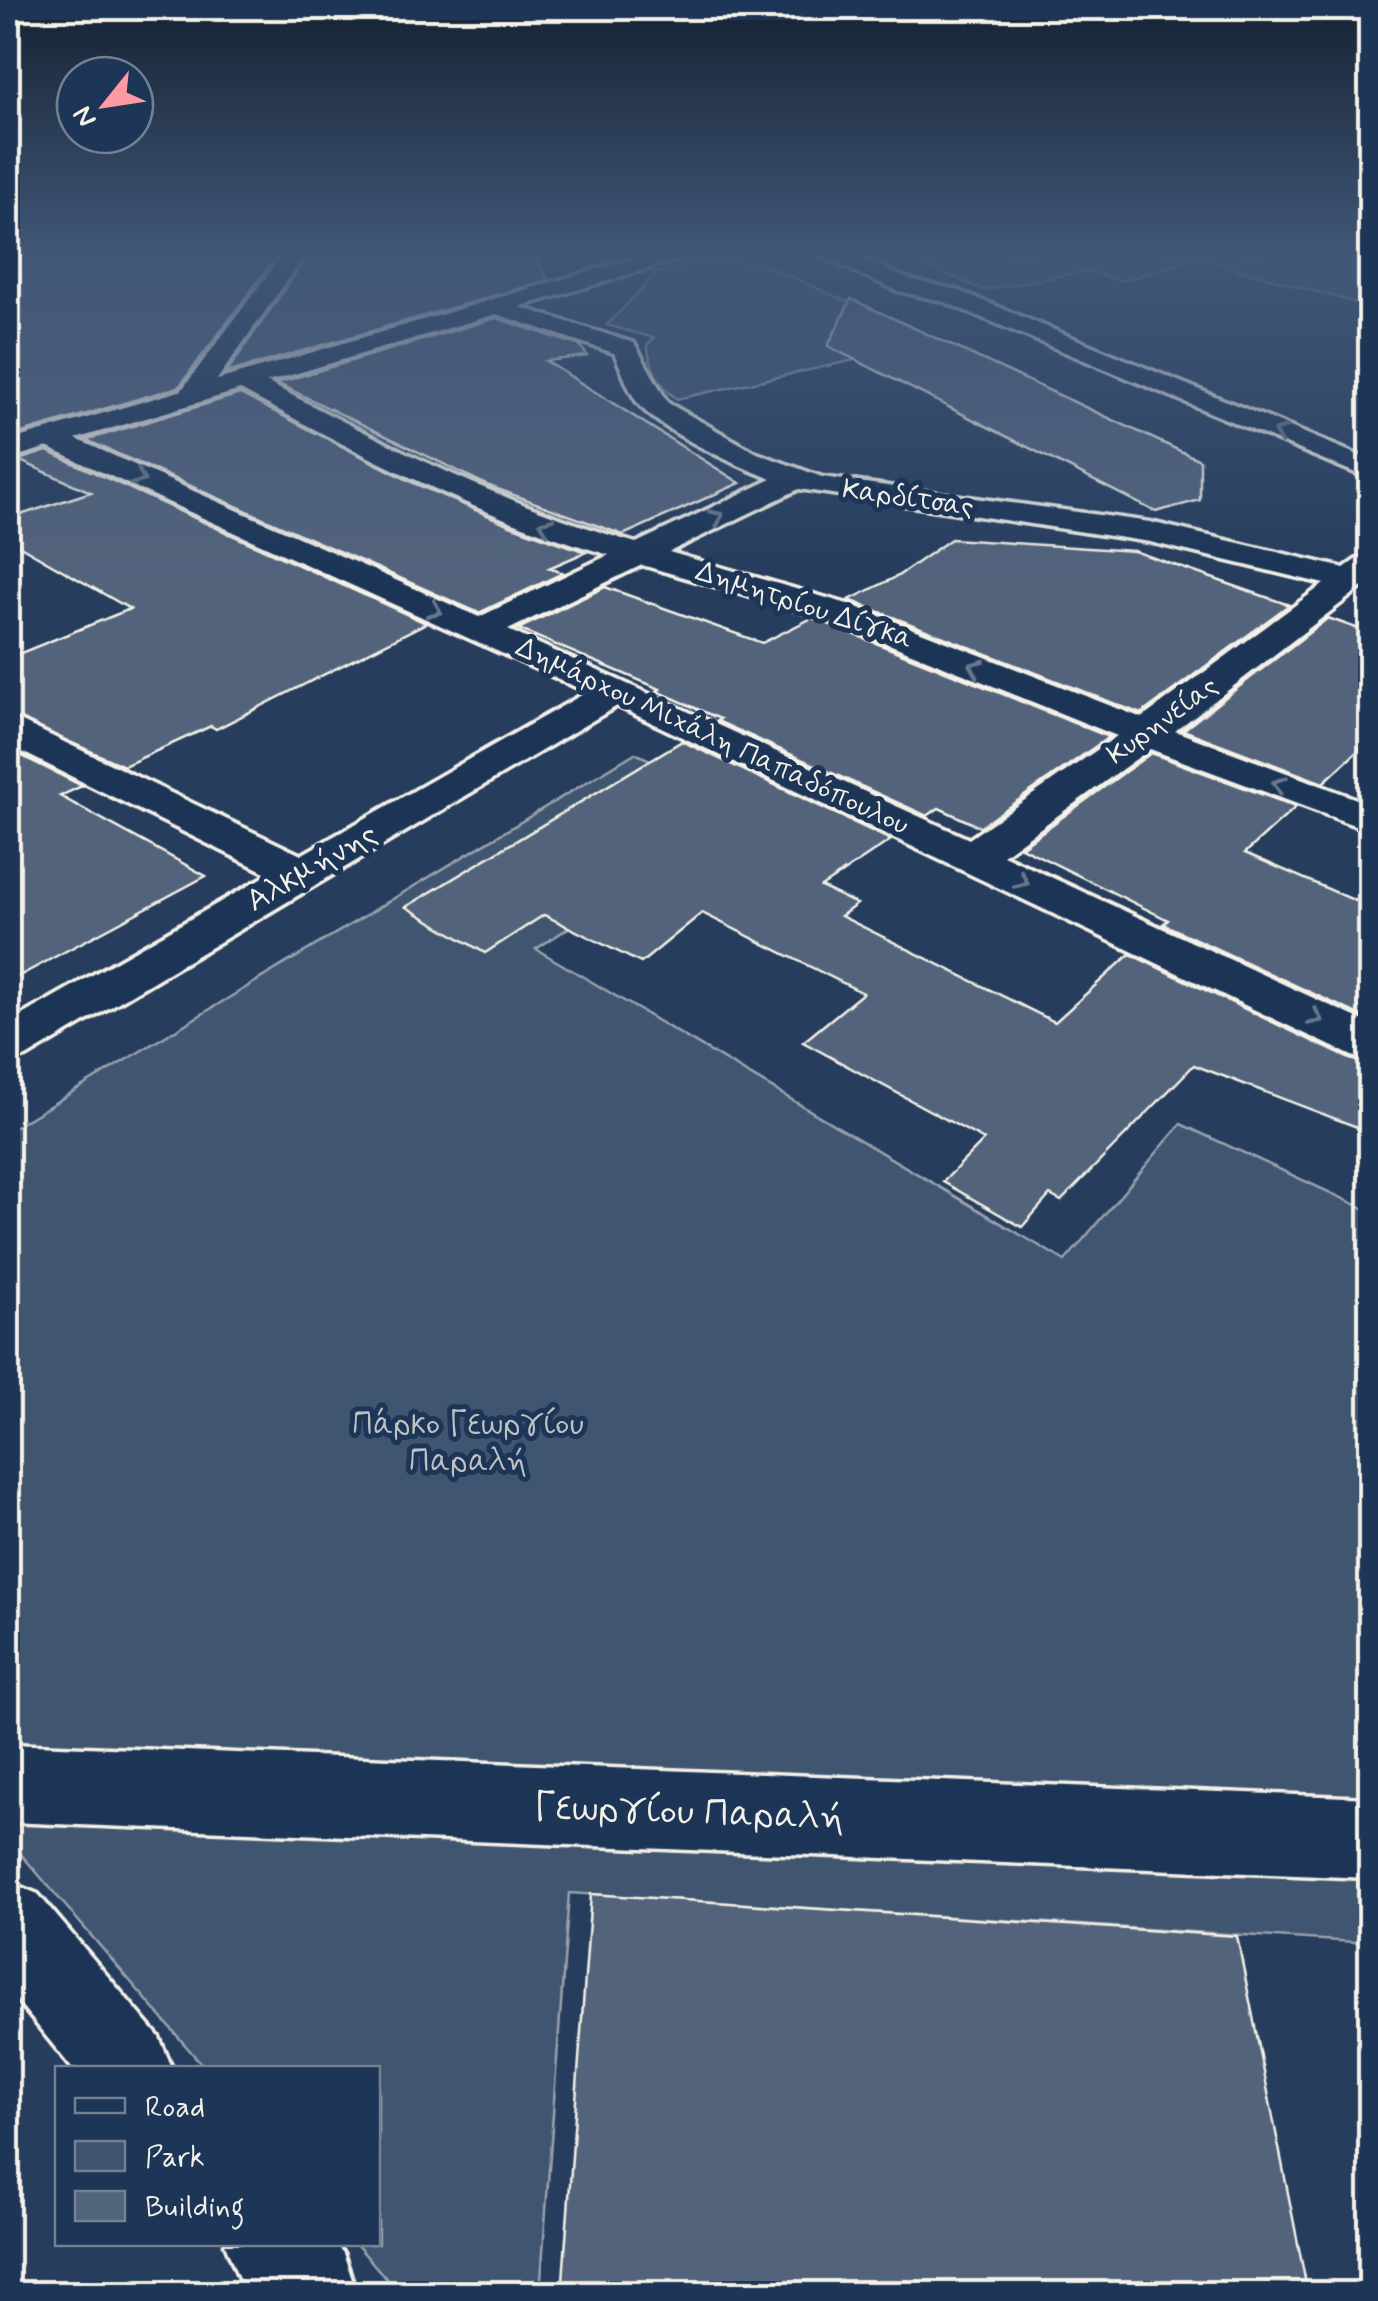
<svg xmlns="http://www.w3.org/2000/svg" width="1378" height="2301" viewBox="0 0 1378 2301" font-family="Mynerve,sans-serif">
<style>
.green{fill:#40546f;stroke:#9aa2ac;stroke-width:2.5}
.building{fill:#52647b;stroke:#f4f1e8;stroke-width:2.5}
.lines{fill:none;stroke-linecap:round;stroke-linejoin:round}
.street-casing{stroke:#f4f1e8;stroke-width:7}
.secondary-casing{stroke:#f4f1e8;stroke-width:7}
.street{fill:#1d3557;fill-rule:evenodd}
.secondary{fill:#1d3557;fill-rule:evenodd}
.oneway{stroke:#68778a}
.labels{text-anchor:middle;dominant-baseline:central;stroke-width:10;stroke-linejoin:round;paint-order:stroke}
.far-street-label{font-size:28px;fill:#f4f1e8;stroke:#1d3557}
.street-label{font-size:32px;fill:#f4f1e8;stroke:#1d3557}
.park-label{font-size:32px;fill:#bec2c4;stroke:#1d3557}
.near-street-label{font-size:38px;fill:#f4f1e8;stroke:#1d3557}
</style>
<rect width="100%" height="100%" fill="#263d5d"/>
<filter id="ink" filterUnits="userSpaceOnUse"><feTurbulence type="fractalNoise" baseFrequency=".01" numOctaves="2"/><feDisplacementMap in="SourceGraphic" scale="20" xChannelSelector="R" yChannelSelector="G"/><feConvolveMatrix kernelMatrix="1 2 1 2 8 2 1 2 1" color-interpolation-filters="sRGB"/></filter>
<g filter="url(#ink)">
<!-- green -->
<g class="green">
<polygon points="894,253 1370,253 1370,307 1199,258 1121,281 1087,271 984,290"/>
<path d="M742,261L763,264L937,342L677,399C658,385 651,368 647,345L654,338L607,325L657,273L698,262Z"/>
<polygon points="635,753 754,808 536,949 1065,1261 1181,1124 1370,1211 1370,1943 569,1893 540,2293 399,2293 356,2244 378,2244 378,2068 205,2068 8,1839 8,1131"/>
</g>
<!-- building -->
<g class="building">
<polygon points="8,253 279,253 179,387 8,437"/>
<polygon points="310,253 534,253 548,280 226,373"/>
<polygon points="851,299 1200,460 1200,500 1156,512 828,346"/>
<polygon points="496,318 581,346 587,356 546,361 740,483 623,535 489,486 277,383"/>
<polygon points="240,394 416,484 510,525 586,552 549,568 563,573 479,613 86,440"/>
<polygon points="47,451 426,623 216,729 211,726 124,766 8,715 8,658 130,609 8,539 8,519 91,492 18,460"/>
<polygon points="951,539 1134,551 1289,605 1141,714 849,600 898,576"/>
<polygon points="605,587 762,643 812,618 826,623 1109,737 980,827 939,808 927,816 717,721 720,719 657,691 660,689 518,629"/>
<polygon points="1328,618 1370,633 1370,740 1323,783 1183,730"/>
<polygon points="682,741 891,840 821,887 857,904 841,916 1055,1022 1130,954 1350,1059 1370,1064 1370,1132 1194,1065 1061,1201 1050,1195 1022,1227 943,1182 984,1140 803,1042 863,993 702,913 641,963 544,915 485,953 406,907"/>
<polygon points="8,749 82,786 60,796 206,876 8,982"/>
<polygon points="1151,753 1296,807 1245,853 1370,907 1370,1020 1163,924 1168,920 1021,847"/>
<polygon points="591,1894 1237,1936 1308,2294 562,2294"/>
</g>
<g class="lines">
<!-- street casing -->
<g class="street-casing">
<g id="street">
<polygon points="284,253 306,253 202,401 182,401 178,395"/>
<path d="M495,299L634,343L668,403L757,453L822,477L1150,522L1344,568L1357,559L1370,556V581L1175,731L1370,804V831L1150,749L1003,855L1370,1024V1061L1352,1056L617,706L26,1057L8,1062V1023L269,874L8,745V718L22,722L301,855L587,692L40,444L36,438L40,432H60L479,617L609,555C476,516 356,452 235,387L231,381L235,375H253C379,441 499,503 636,543L772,479C738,466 657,430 637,402C627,388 622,369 614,353L487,311L483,306L487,301ZM799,489L1150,542L1324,584L1142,718L851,605L669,552ZM642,565L827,619L1117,736L969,839L508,630Z"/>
<polygon points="8,1744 1370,1798 1370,1878 8,1822"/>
<polygon points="8,1882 38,1894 159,2037 172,2068 72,2068 8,1989"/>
<polygon points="225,2244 335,2244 343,2253 357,2294 252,2294 239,2278"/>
</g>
</g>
<!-- secondary casing -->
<g class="secondary-casing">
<g id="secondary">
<polygon points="652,253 687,253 684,258 8,459 8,441"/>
<polygon points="814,253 845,253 912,280 957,290 1370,460 1370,479 942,301 898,291"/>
</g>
</g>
<!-- street -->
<use href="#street" class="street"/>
<!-- secondary -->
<use href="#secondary" class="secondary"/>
</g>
<!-- one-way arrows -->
<defs><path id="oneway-chevron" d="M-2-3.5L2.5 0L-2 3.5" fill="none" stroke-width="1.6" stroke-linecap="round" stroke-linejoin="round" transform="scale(2.5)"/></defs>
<g class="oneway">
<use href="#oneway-chevron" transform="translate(1280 433) rotate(-158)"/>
<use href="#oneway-chevron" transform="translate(139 478) rotate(24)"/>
<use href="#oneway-chevron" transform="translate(717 517) rotate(-26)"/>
<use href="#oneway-chevron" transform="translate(546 525) rotate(-159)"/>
<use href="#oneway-chevron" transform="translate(435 610) rotate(24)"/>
<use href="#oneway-chevron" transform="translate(976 667) rotate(-158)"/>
<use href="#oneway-chevron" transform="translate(1279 784) rotate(-160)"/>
<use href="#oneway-chevron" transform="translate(1022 881) rotate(25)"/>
<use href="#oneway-chevron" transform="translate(1316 1018) rotate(25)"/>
</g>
</g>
<!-- sky -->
<linearGradient id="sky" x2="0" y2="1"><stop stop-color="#152233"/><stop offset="0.44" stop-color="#415778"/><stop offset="1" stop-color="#415778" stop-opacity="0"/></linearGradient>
<rect width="1378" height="575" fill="url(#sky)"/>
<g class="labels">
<!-- far-street labels -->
<g class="far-street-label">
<text transform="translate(908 499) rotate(8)">Καρδίτσας</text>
<text transform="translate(804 606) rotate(18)">Δημητρίου Δίγκα</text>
<text transform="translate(1163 721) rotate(-36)">Κυρηνείας</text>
<text transform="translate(712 737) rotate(25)">Δημάρχου Μιχάλη Παπαδόπουλου</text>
</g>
<!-- street labels -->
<g class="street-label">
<text transform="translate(312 868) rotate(-30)">Αλκμήνης</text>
</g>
<!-- park labels -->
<g class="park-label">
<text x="468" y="1425">Πάρκο Γεωργίου<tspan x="468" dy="37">Παραλή</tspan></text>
</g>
<!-- near-street labels -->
<g class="near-street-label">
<text transform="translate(689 1813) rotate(2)">Γεωργίου Παραλή</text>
</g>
</g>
<!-- margin -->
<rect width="1378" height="2301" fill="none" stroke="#1d3557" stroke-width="40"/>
<rect x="20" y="20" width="1338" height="2261" fill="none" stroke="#f4f1e8" stroke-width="4" filter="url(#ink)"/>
<!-- legend -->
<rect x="55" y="2066" width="325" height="180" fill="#1d3557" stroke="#738091" stroke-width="2.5"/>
<rect x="75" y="2098" width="50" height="15" fill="#1d3557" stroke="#738091" stroke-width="2.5"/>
<text x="145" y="2116" font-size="30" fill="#f4f1e8">Road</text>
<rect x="75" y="2141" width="50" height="30" fill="#40546f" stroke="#738091" stroke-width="2.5"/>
<text x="145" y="2166" font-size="30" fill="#f4f1e8">Park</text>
<rect x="75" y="2191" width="50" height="30" fill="#52647b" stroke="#738091" stroke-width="2.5"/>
<text x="145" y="2216" font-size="30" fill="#f4f1e8">Building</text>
<!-- north arrow -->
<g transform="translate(105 105) rotate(240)"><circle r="48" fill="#1d3557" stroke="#738091" stroke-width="2.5"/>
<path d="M0-8L18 38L0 25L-18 38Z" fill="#ff9aa2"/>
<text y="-15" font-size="28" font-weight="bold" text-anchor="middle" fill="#f4f1e8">N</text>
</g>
</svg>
